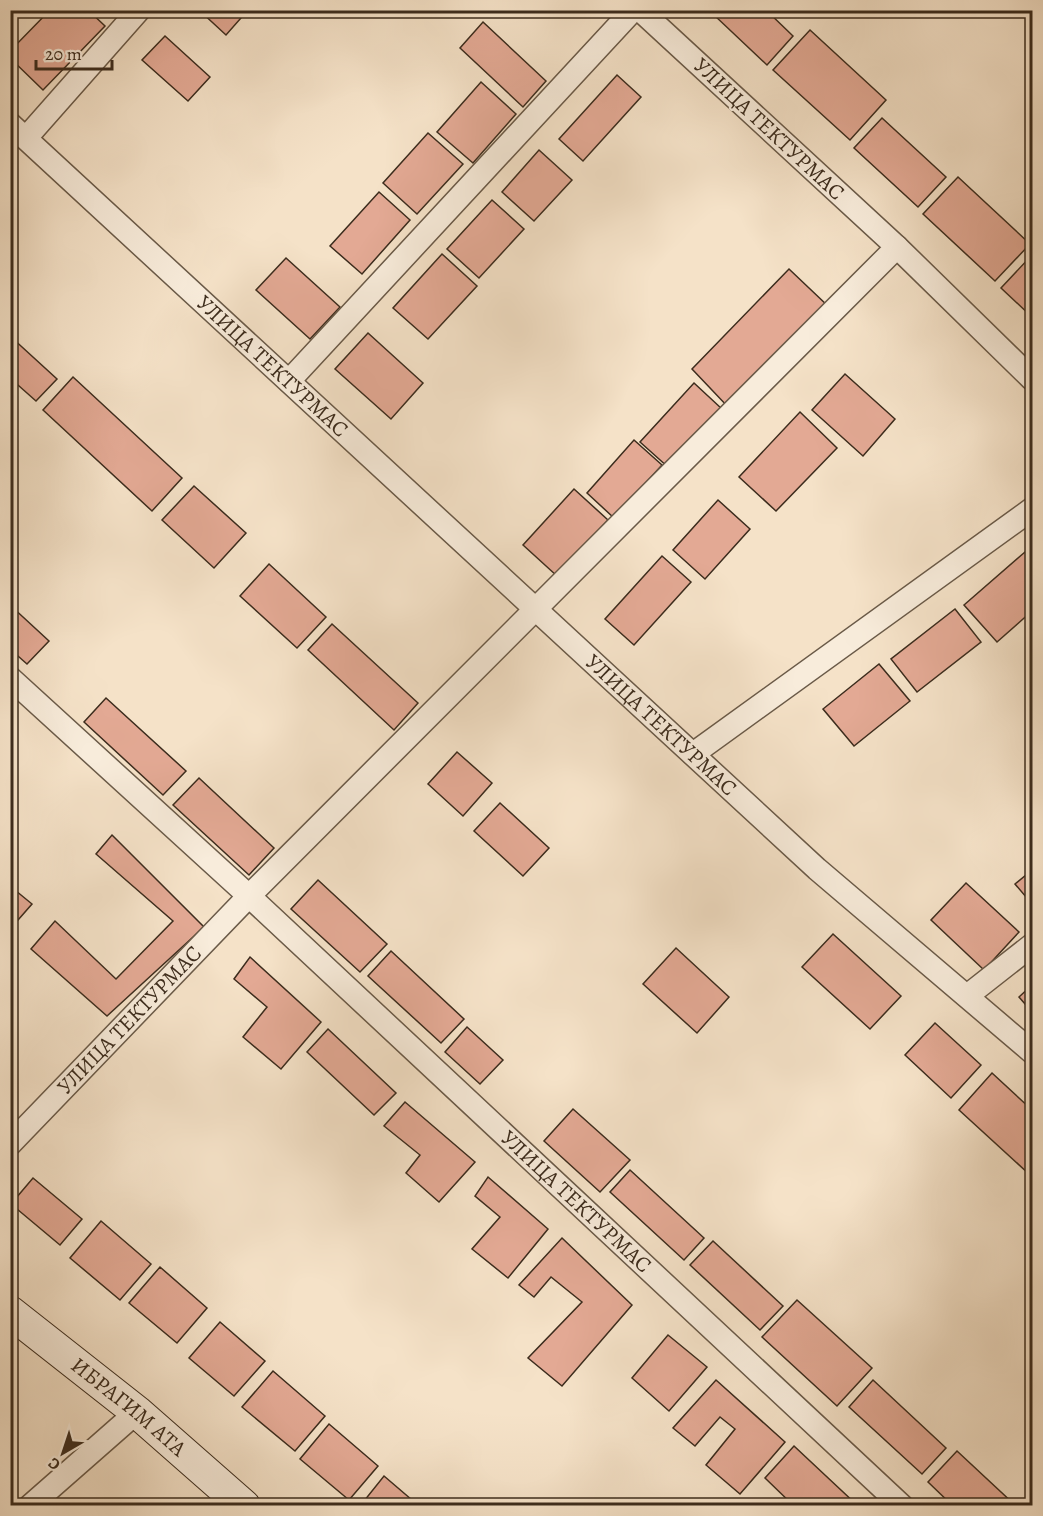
<svg xmlns="http://www.w3.org/2000/svg" width="1043" height="1516" viewBox="0 0 1043 1516" font-family="Alegreya,serif">
<style>
.building{fill:#e3a994;stroke:#3c2c1d;stroke-width:1.5}
.lines{fill:none;stroke-linecap:round;stroke-linejoin:round}
.street-casing{stroke:#6a5a48;stroke-width:25}
.secondary-casing{stroke:#3c2c1d;stroke-width:34}
.street{stroke:#f8ecdb;stroke-width:22}
.secondary{stroke:#f8ecdb;stroke-width:32}
.labels{text-anchor:middle;dominant-baseline:central;stroke-width:4.5;stroke-linejoin:round;paint-order:stroke}
.street-label{font-size:22px;fill:#3c2c1d;stroke:#f8ecdb}
</style>
<rect width="100%" height="100%" fill="#f5e2c8"/>
<filter id="stains"><feTurbulence type="fractalNoise" baseFrequency=".00333" numOctaves="4"/><feColorMatrix values="0 0 0 0 .2 0 0 0 0 .09 0 0 0 0 .02 0 0 0 .5 -.17"/></filter>
<radialGradient id="worn" r=".72"><stop offset=".6" stop-color="#630" stop-opacity="0"/><stop offset="1" stop-color="#630" stop-opacity=".3"/></radialGradient>
<!-- building -->
<g class="building">
<polygon points="50,10 88,10 105,26 43,90 10,58 10,51"/>
<polygon points="199,10 248,10 226,35"/>
<polygon points="718,10 766,10 793,36 767,65 714,15"/>
<polygon points="483,22 546,81 523,107 460,48"/>
<polygon points="810,30 886,100 850,140 773,70"/>
<polygon points="165,36 210,77 188,101 142,60"/>
<polygon points="617,75 641,97 583,161 559,139"/>
<polygon points="481,82 516,114 473,163 437,132"/>
<polygon points="882,118 946,177 918,207 854,148"/>
<polygon points="428,133 463,164 417,214 383,183"/>
<polygon points="539,150 572,180 534,221 502,192"/>
<polygon points="958,177 1030,244 995,281 923,214"/>
<polygon points="379,192 410,220 362,274 330,246"/>
<polygon points="492,200 524,229 479,278 447,249"/>
<polygon points="442,254 477,286 428,339 393,308"/>
<polygon points="1031,256 1032,258 1032,317 1001,288"/>
<polygon points="286,258 340,307 310,339 256,290"/>
<polygon points="789,269 829,307 729,408 692,369"/>
<polygon points="368,333 423,383 391,419 335,369"/>
<polygon points="10,336 57,379 36,401 10,378"/>
<polygon points="845,374 895,419 863,456 812,410"/>
<polygon points="73,377 182,478 152,511 43,410"/>
<polygon points="694,383 722,409 669,468 640,442"/>
<polygon points="800,412 837,448 776,511 739,477"/>
<polygon points="634,440 662,465 614,518 587,493"/>
<polygon points="194,486 246,533 214,568 162,520"/>
<polygon points="574,489 608,520 557,576 523,545"/>
<polygon points="718,500 750,529 705,579 673,550"/>
<polygon points="1025,552 1032,561 1032,611 997,642 964,605"/>
<polygon points="662,556 691,582 634,645 605,619"/>
<polygon points="269,564 326,617 297,648 240,596"/>
<polygon points="10,605 49,641 27,664 10,649"/>
<polygon points="955,609 981,642 917,692 891,659"/>
<polygon points="332,624 418,703 394,730 308,650"/>
<polygon points="879,664 910,701 854,746 823,709"/>
<polygon points="106,698 186,771 163,795 84,722"/>
<polygon points="457,752 492,783 463,816 428,784"/>
<polygon points="199,778 274,848 249,875 173,805"/>
<polygon points="500,803 549,848 523,876 474,831"/>
<polygon points="112,835 204,927 107,1016 31,949 55,921 116,979 173,921 96,854"/>
<polygon points="1032,870 1032,904 1015,884"/>
<polygon points="318,880 387,944 360,972 291,909"/>
<polygon points="966,883 1019,932 984,970 931,920"/>
<polygon points="10,886 32,904 11,928 10,928"/>
<polygon points="833,934 901,996 870,1029 802,967"/>
<polygon points="676,948 729,997 697,1033 643,984"/>
<polygon points="391,951 464,1019 441,1043 368,976"/>
<polygon points="250,957 321,1022 281,1069 243,1037 267,1007 234,979"/>
<polygon points="1032,985 1032,1012 1019,997"/>
<polygon points="935,1023 981,1065 951,1098 905,1055"/>
<polygon points="467,1027 503,1060 480,1084 445,1052"/>
<polygon points="328,1029 396,1093 374,1115 307,1052"/>
<polygon points="992,1073 1032,1110 1032,1171 1029,1174 959,1110"/>
<polygon points="405,1102 475,1162 439,1202 406,1173 420,1155 384,1126"/>
<polygon points="573,1109 630,1160 600,1192 544,1141"/>
<polygon points="630,1170 704,1238 684,1260 610,1192"/>
<polygon points="488,1177 548,1229 508,1278 472,1249 500,1217 475,1196"/>
<polygon points="33,1178 82,1219 60,1245 11,1204"/>
<polygon points="101,1221 151,1264 120,1300 70,1258"/>
<polygon points="562,1238 632,1305 562,1386 528,1358 582,1302 551,1277 534,1297 519,1285"/>
<polygon points="713,1241 783,1306 760,1330 690,1265"/>
<polygon points="160,1267 207,1308 177,1343 129,1303"/>
<polygon points="797,1300 872,1368 837,1406 762,1337"/>
<polygon points="220,1322 265,1361 234,1396 189,1358"/>
<polygon points="668,1335 707,1367 669,1411 632,1378"/>
<polygon points="273,1371 325,1416 295,1451 242,1407"/>
<polygon points="716,1380 785,1442 740,1494 706,1465 735,1429 720,1417 695,1446 673,1428"/>
<polygon points="873,1380 946,1448 922,1474 849,1407"/>
<polygon points="329,1424 378,1466 349,1500 300,1459"/>
<polygon points="794,1446 858,1506 794,1506 765,1478"/>
<polygon points="957,1451 1016,1506 953,1506 928,1482"/>
<polygon points="384,1476 419,1506 360,1506"/>
</g>
<g class="lines">
<!-- street casing -->
<g class="street-casing">
<g id="street">
<path id="s1" d="M10,124L817,869L1032,1052"/>
<polyline points="26,138 139,10"/>
<polyline points="897,247 1032,379"/>
<polyline points="289,381 633,10"/>
<path id="s2" d="M10,678L249,896L902,1506"/>
<polyline points="693,754 1032,509"/>
<polyline points="967,996 1032,945"/>
<path id="s3" d="M10,1144L249,896L897,247L640,10"/>
<polyline points="30,1506 137,1412"/>
</g>
</g>
<!-- secondary casing -->
<g class="secondary-casing">
<g id="secondary">
<path id="s4" d="M10,1312L137,1412L244,1506"/>
</g>
</g>
<!-- street -->
<use href="#street" class="street"/>
<!-- secondary -->
<use href="#secondary" class="secondary"/>
</g>
<g class="labels">
<!-- street labels -->
<g class="street-label">
<text transform="translate(769 129) rotate(43)">УЛИЦА ТЕКТУРМАС</text>
<text stroke="none"><textPath href="#s1" startOffset="357">УЛИЦА ТЕКТУРМАС</textPath></text>
<text stroke="none"><textPath href="#s1" startOffset="886">УЛИЦА ТЕКТУРМАС</textPath></text>
<text stroke="none"><textPath href="#s3" startOffset="172">УЛИЦА ТЕКТУРМАС</textPath></text>
<text stroke="none"><textPath href="#s2" startOffset="771">УЛИЦА ТЕКТУРМАС</textPath></text>
<text stroke="none"><textPath href="#s4" startOffset="152">ИБРАГИМ АТА</textPath></text>
</g>
</g>
<!-- margin -->
<rect width="1043" height="1516" fill="none" stroke="#f5e2c8" stroke-width="36"/>
<rect x="12" y="12" width="1019" height="1492" fill="none" stroke="#3c2c1d" stroke-width="3"/>
<rect x="18" y="18" width="1007" height="1480" fill="none" stroke="#3c2c1d" stroke-width="1.5"/>
<!-- north arrow -->
<g transform="translate(63 1453) rotate(219)" stroke="#f8ecdb" stroke-width="4.5" paint-order="stroke">
<path d="M0-4.5L10 22L0 15L-10 22Z" fill="#3c2c1d"/>
<text y="-9" font-size="16" font-weight="bold" text-anchor="middle" fill="#3c2c1d">С</text>
</g>
<!-- scale -->
<path d="M36 60v9h76v-9" fill="none" stroke="#3c2c1d" stroke-width="3"/>
<text x="45" y="60" font-size="18" fill="#3c2c1d" stroke="#f8ecdb" stroke-width="4.5" paint-order="stroke">20 m</text>
<rect width="100%" height="100%" filter="url(#stains)"/>
<rect width="100%" height="100%" fill="url(#worn)"/>
</svg>
